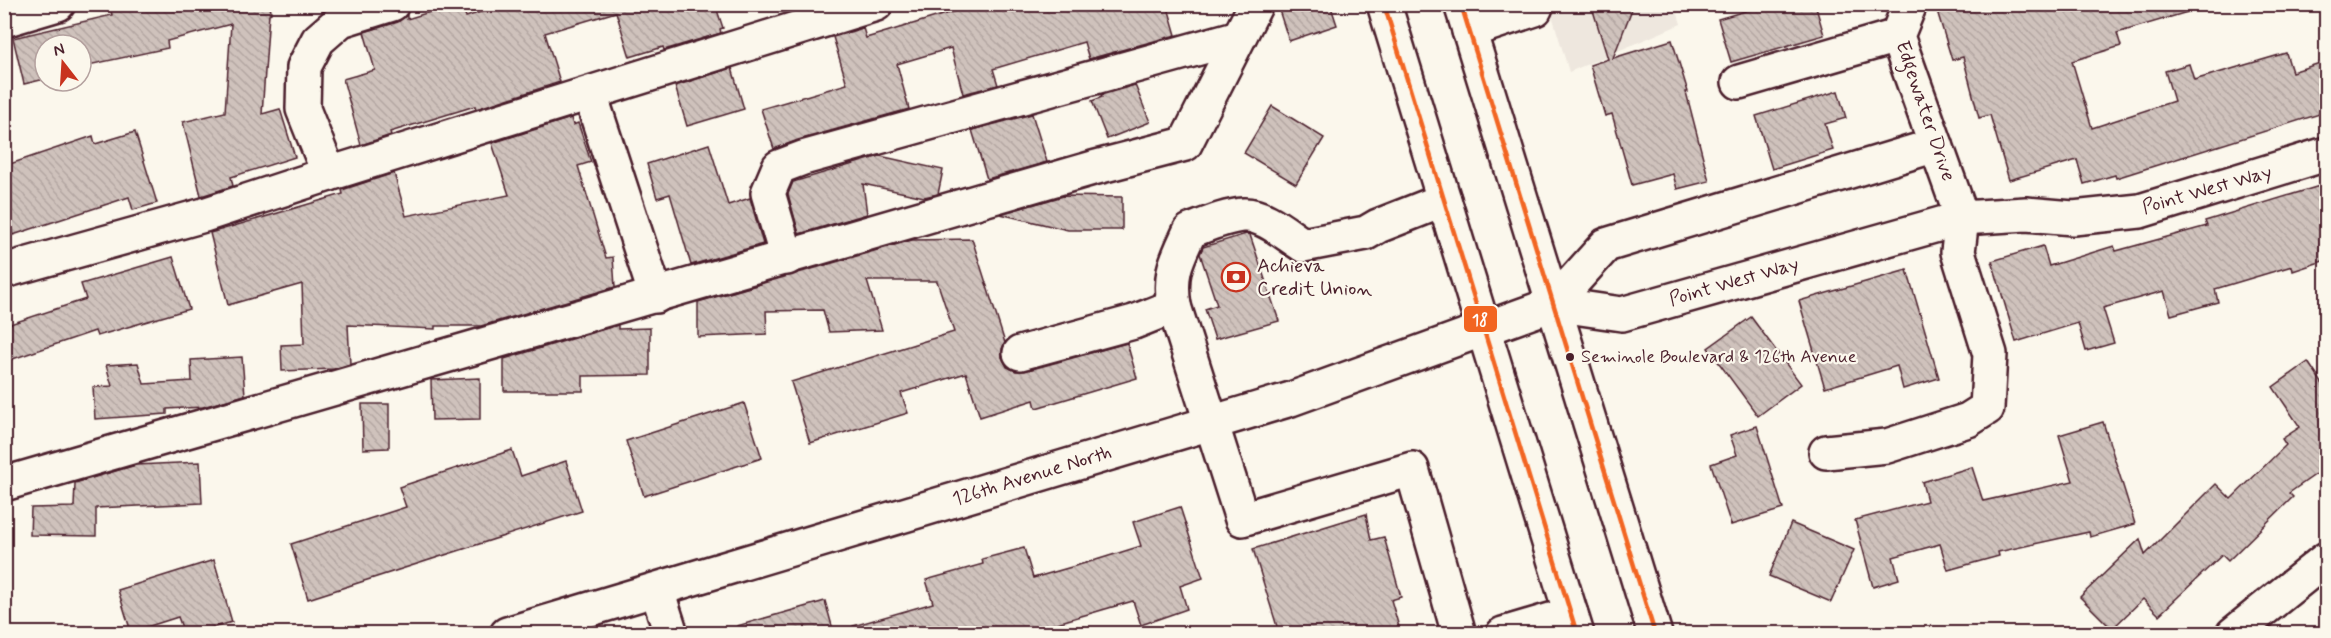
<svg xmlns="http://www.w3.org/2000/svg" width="2331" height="638" viewBox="0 0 2331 638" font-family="Mynerve,sans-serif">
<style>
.built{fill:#eee7de}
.building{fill:url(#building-back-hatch);stroke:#4a1f2b;stroke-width:1.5}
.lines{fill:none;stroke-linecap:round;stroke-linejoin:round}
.minor-casing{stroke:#4a1f2b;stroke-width:38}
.major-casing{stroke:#4a1f2b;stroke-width:38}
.minor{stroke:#fbf7ec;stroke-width:33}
.major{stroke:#fbf7ec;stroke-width:33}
.bus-1-casing{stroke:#fbf7ec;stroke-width:9}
.bus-1{stroke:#f26522;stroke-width:4.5}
.bus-dot{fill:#4a1f2b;stroke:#fbf7ec;stroke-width:2}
.labels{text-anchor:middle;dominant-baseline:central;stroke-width:4.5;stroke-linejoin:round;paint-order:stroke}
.bus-label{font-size:18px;fill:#4a1f2b;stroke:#fbf7ec;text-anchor:start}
.street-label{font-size:20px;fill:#4a1f2b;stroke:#fbf7ec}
.poi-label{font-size:20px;fill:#4a1f2b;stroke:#fbf7ec;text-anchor:start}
.line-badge{stroke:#fbf7ec;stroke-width:2}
.badge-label{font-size:16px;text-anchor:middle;font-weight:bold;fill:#fff}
</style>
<defs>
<pattern id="building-back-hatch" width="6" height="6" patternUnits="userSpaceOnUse" patternTransform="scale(1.5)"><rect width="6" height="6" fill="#cfc2bc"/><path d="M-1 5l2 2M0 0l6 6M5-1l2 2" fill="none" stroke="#b3a6a2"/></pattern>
</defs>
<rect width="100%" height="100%" fill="#fbf7ec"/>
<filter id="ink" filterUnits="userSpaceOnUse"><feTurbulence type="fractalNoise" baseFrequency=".0167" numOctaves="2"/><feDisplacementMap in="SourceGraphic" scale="12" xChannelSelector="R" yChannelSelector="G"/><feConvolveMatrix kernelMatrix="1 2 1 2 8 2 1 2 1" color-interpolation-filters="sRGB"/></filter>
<g filter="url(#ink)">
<!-- built -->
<polygon class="built" points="1549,5 1675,5 1681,24 1569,72"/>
<!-- building -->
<g class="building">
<polygon points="124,4 270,4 271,13 269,14 262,114 280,109 295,157 231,177 233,186 201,196 183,122 225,112 231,24 167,41 168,48 88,65 88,68 81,70 81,45 45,45 45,79 24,84 13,38 112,15 110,8"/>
<polygon points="456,4 462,4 466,17 504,4 715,4 723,28 720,29 721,33 664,50 663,47 630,57 616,12 545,33 560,82 476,109 475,106 390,132 391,135 361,145 343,79 375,70 364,32 398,22 407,15 407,19"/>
<polygon points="979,4 1167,4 1176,35 1089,59 1084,42 993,69 998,85 963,94 951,48 897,64 909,109 798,140 774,149 761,109 847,84 833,37 863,28 866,38"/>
<polygon points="1277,4 1330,4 1337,25 1289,41"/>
<polygon points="1591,4 1634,4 1613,58 1672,40 1688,92 1686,92 1709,181 1677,189 1673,174 1632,185 1612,114 1605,116 1590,65 1608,59"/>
<polygon points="1769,4 1815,4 1824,35 1731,62 1718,19"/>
<polygon points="1935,4 2190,4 2191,11 2117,33 2121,46 2072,61 2092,128 2174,101 2165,71 2189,64 2194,80 2286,53 2292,72 2326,61 2326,112 2116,178 2115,175 2084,184 2077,160 2009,180 1990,115 1979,118 1963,57 1952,60"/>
<polygon points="732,68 744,109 687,126 675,86"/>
<polygon points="1135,85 1150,122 1107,139 1092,101 1102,97 1101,95"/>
<polygon points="1838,91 1846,118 1825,124 1833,150 1772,169 1756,116"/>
<polygon points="1272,106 1324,138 1296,184 1244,153"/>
<polygon points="1032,114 1047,162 987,179 972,130"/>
<polygon points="571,118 573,125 578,123 591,162 578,166 606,258 613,257 615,287 481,326 435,326 435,329 348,325 350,364 334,369 282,371 281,345 304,344 302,284 228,305 210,233 343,194 342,190 394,173 406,216 509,195 492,143"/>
<polygon points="135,132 157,203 133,210 129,197 13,235 4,208 4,166 93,136 95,144"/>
<polygon points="709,144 728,205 750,198 763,244 691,265 670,194 657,198 647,164"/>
<polygon points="880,156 943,170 938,194 924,197 863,184 867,214 799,234 788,194 793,182"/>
<polygon points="2326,184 2326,260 2293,271 2292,266 2215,289 2218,302 2171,315 2164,291 2103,308 2114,343 2086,351 2078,323 2016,342 1992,261 2043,246 2049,266 2114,246 2116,251 2207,226 2205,221"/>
<polygon points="1063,196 1122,197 1122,230 1068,230 1000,214"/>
<polygon points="1246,234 1250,235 1279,321 1215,339 1205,309 1217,305 1200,254 1203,247"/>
<polygon points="972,239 1005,343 1002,349 1002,357 1007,367 1016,371 1025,371 1127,343 1137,378 1036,408 1034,400 980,417 966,373 901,393 908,413 810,443 791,382 954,332 937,281 867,281 882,330 829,332 823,310 766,311 767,334 698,337 698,302 912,240"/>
<polygon points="173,257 189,309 97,336 95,331 4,362 4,326 86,299 81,284"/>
<polygon points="1907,270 1939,378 1903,389 1897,366 1825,388 1799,301"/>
<polygon points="1751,317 1801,384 1758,416 1708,348"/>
<polygon points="618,325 618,329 650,328 650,375 583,376 583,391 504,391 504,359"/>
<polygon points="242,357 245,395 203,407 167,409 167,414 95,419 93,387 112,386 106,365 138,363 144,384 192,381 191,360"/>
<polygon points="2308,362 2326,389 2326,467 2289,493 2293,497 2228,561 2222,555 2159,615 2143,599 2112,629 2080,597 2140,539 2145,555 2216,484 2231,499 2286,445 2282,439 2300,427 2273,387"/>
<polygon points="480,378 480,419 432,420 431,380"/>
<polygon points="744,403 762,458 644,496 626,441"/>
<polygon points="362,404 389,404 389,448 363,449"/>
<polygon points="2103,422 2135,524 2090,537 2089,532 1998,552 1999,556 1948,570 1940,544 1893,557 1899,579 1873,587 1855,520 1927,501 1922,482 1972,467 1983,501 2073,481 2059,435"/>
<polygon points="1757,426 1783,509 1731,525 1711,464 1737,455 1730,435"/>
<polygon points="512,450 521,476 566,461 582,511 308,599 291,544 406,507 399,487"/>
<polygon points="200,462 202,503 96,508 96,536 30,535 31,508 74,507 75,483 136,465"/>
<polygon points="1180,507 1203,578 1180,586 1187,609 1141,625 1133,601 1023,633 854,633 853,626 933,603 926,580 983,564 982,559 1024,548 1033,578 1096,560 1141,546 1133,522"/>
<polygon points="1366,514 1371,540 1384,537 1401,597 1391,600 1399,627 1376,633 1279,633 1253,549"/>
<polygon points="1791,523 1854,550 1831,602 1769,576"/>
<polygon points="214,560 232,622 195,633 184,633 178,617 131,632 118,590"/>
<polygon points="825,601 834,633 738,633 737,626"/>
</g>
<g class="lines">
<!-- minor casing -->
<g class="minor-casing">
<g id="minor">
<polyline points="4,20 58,4"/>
<polyline points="1469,31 1535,9 1537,4"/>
<polyline points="1739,82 1897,36"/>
<polyline points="590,94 656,296"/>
<polyline points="329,174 303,109 304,67 318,40 341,20 392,4"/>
<path d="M1444,200L1378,226L1366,233L1303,245C1287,235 1264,214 1244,215C1226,216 1206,225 1190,231C1176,261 1169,273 1174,306L1242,519L1412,469L1459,634"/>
<polyline points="787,258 768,193 779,167 803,158 1239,37"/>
<polyline points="4,271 204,215 329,174 876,4"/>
<polyline points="1553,304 1606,245 1936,145"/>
<polyline points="1020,353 1134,322 1174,306"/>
<polyline points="1826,452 1887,446 1968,420 1987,408 1990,354 1958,252 1962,218 1897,36 1910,4"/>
<polyline points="4,484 1093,168 1185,144 1256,4"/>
<polyline points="657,590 671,634"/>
<polyline points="507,634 1291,399 1553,304 1622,314 1962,218 2026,214 2073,218 2140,211 2326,154"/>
<polyline points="1503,634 1571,614"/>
<polyline points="2233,634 2326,559"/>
</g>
</g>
<!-- major casing -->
<g class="major-casing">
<g id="major">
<polyline points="1384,4 1577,634"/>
<polyline points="1461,4 1655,634"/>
</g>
</g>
<!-- minor -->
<use href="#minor" class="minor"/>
<!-- major -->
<use href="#major" class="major"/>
<!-- bus-1 casing -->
<g class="bus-1-casing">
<g id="bus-1">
<polyline points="1384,4 1577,634"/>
<polyline points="1461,4 1655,634"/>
</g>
</g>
<!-- bus-1 -->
<use href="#bus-1" class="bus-1"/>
</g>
</g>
<!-- icons -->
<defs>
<g id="bank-ring" transform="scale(1.5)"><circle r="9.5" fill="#fbf7ec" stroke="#c8321e" stroke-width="1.5"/><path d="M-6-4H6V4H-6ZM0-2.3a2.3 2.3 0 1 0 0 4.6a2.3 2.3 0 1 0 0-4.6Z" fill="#c8321e"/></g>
</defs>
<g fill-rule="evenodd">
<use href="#bank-ring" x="1236" y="277"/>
</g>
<!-- markers -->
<circle class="bus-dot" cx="1570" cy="357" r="5"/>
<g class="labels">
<!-- bus labels -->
<g class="bus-label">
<text x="1581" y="357">Seminole Boulevard &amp; 126th Avenue</text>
</g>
<!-- street labels -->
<g class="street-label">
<text transform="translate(1925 111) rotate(71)">Edgewater Drive</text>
<text transform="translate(2207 190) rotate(-16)">Point West Way</text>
<text transform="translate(1734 282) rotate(-16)">Point West Way</text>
<text transform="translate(1032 476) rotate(-17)">126th Avenue North</text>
</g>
<!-- poi labels -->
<g class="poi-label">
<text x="1257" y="266">Achieva<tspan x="1257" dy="23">Credit Union</tspan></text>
</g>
</g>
<rect class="line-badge" x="1463" y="305" width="35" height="28" rx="6" fill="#f26522"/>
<g class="badge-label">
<text x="1480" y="325">18</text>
</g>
<!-- margin -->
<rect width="2331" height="638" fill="none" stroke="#fbf7ec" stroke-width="24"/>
<rect x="12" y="12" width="2307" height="614" fill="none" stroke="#4a1f2b" stroke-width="2" filter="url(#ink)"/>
<!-- north arrow -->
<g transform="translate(63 63) rotate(343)"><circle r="28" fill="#fbf7ec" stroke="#b4a19f" stroke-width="1.5"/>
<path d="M0-4.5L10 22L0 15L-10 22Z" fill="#c8321e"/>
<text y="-9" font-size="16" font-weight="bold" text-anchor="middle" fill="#4a1f2b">N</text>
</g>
</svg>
